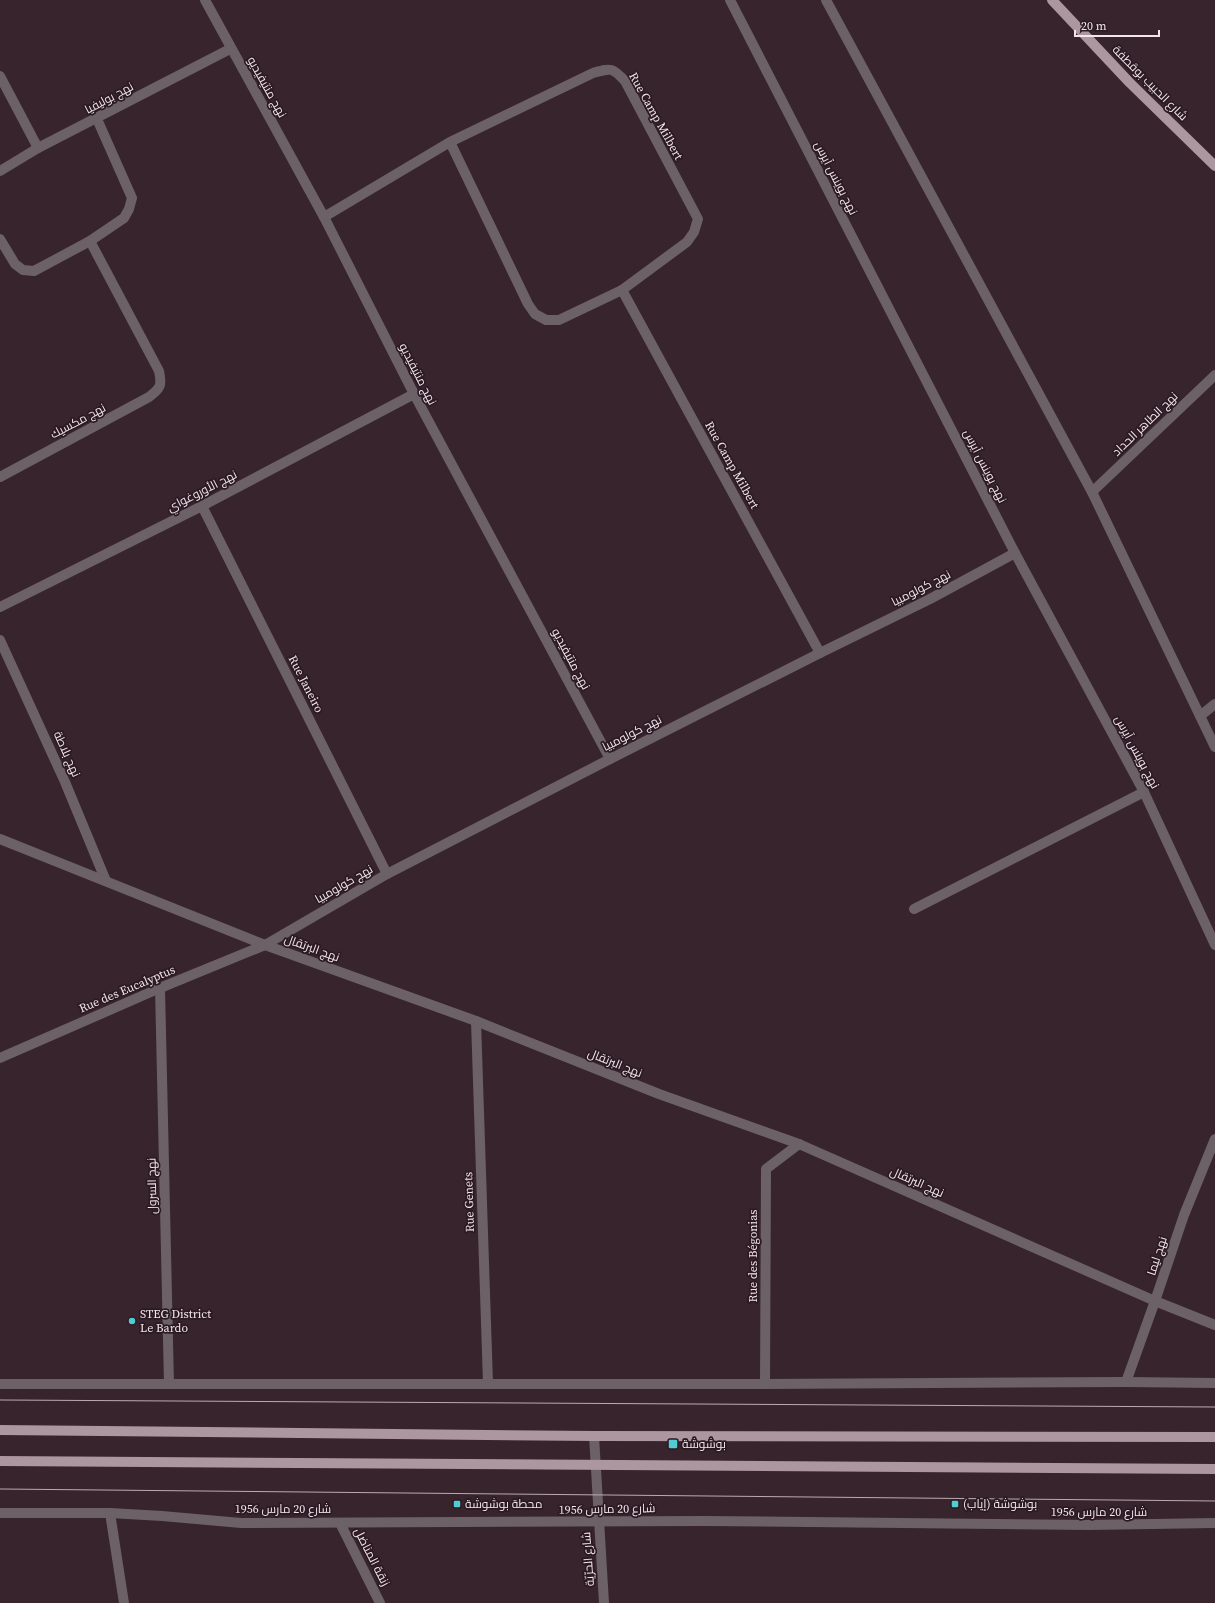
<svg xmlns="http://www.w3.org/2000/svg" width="1215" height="1603" viewBox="0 0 1215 1603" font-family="'Source Serif 4',Cairo,serif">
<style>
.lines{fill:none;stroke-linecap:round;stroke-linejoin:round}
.minor{stroke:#6b6166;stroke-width:10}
.major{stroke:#ac97a0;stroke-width:10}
.tram{stroke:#baabb2;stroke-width:1}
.poi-dot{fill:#51ccd2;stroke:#2c1a23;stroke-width:1.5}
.labels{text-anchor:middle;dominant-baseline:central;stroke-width:3.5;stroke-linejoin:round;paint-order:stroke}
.street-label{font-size:12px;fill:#f2e5eb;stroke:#2c1a23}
.poi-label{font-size:12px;fill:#f2e5eb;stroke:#2c1a23;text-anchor:start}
</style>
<rect width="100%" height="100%" fill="#37242d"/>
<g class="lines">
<!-- minor -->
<g class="minor">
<polyline points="205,0 324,217 414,394 610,759"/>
<polyline points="730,0 1015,553 1144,792 1215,945"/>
<polyline points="826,0 1092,492 1215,747"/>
<polyline points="0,76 38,148"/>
<polyline points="0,171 38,148 230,49"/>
<path d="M324,217L450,142L593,73C611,68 612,67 625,81L698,219L694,232L687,242L622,290L559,320H546L535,314L528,304L450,142"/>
<polyline points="0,239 15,264 23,270 34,271 90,241 124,218 129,209 132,198 97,119"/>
<polyline points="622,290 820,653"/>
<path d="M0,477L149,397C161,388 162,385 159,371L90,241"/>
<polyline points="1092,492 1215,375"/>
<polyline points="202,506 387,874"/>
<polyline points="0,607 202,506 414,394"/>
<polyline points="0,640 65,782 106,881"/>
<polyline points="1200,716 1215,704"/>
<polyline points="0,839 265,945 476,1021 659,1094 799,1144 1155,1301 1215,1325"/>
<polyline points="914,909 1144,792"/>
<polyline points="160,988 169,1384"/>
<polyline points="476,1021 488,1383"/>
<polyline points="0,1058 160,988 265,945 387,874 610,759 820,653 930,599 1015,553"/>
<polyline points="1126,1382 1155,1301 1184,1215 1215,1139"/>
<polyline points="0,1384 765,1384 1126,1382 1215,1383"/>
<polyline points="765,1384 766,1169 799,1144"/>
<polyline points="594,1436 604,1603"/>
<polyline points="0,1513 110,1513 162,1516 241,1523 704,1521 1089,1525 1215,1523"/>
<polyline points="110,1513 124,1603"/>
<polyline points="340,1523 380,1603"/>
</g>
<!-- major -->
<g class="major">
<polyline points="1052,0 1130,83 1215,166"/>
<polyline points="0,1430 594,1436 1215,1437"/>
<polyline points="0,1461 1215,1469"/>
</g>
<!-- tram -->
<g class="tram">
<polyline points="0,1400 1215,1407"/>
<polyline points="0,1489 1215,1501"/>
</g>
</g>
<!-- markers -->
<g class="poi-dot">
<circle cx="132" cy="1321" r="4"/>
<rect x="668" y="1439" width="10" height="10" rx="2"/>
<rect x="453" y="1500" width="8" height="8" rx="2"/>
<rect x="951" y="1500" width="8" height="8" rx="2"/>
</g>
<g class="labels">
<!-- street labels -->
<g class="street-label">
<text transform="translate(1150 83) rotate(45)">شارع الحبيب بوقطفة</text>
<text transform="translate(267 87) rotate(61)">نهج منتيفيديو</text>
<text transform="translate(109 98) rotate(-28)">نهج بوليفيا</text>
<text transform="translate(656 116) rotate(61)">Rue Camp Milbert</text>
<text transform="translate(836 178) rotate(63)">نهج بوينس آيرس</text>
<text transform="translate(418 374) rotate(63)">نهج منتيفيديو</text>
<text transform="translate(78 421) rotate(-28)">نهج مكسيك</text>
<text transform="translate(1145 424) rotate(-44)">نهج الطاهر الحداد</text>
<text transform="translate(732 465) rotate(61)">Rue Camp Milbert</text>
<text transform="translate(985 466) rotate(63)">نهج بوينس آيرس</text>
<text transform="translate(202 491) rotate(-27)">نهج الأوروغواي</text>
<text transform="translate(921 588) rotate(-27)">نهج كولومبيا</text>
<text transform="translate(571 659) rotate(62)">نهج منتيفيديو</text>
<text transform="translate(306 684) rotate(63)">Rue Janeiro</text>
<text transform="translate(632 733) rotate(-27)">نهج كولومبيا</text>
<text transform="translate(1137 752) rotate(62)">نهج بوينس آيرس</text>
<text transform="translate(67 754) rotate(66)">نهج بلاطة</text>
<text transform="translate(344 884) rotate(-30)">نهج كولومبيا</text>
<text transform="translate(312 948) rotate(20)">نهج البرتقال</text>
<text transform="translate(127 989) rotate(-23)">Rue des Eucalyptus</text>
<text transform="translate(615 1063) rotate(22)">نهج البرتقال</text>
<text transform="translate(917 1182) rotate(24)">نهج البرتقال</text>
<text transform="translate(152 1186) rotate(-91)">نهج السرول</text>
<text transform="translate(469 1202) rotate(-92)">Rue Genets</text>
<text transform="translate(753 1256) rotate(-90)">Rue des Bégonias</text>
<text transform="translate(1157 1256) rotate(-72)">نهج ليما</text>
<text x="283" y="1509">شارع 20 مارس 1956</text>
<text transform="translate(607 1509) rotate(-1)">شارع 20 مارس 1956</text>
<text x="1099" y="1512">شارع 20 مارس 1956</text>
<text transform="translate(372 1557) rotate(63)">زنقة المناضل</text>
<text transform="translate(588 1559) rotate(-94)">شارع الحرّيّة</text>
</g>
<!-- poi labels -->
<g class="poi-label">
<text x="140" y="1314">STEG District<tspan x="140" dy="14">Le Bardo</tspan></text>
<text x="682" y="1444">بوشوشة</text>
<text x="465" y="1504">محطة بوشوشة</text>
<text x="963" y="1504">بوشوشة (إياب)</text>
</g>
</g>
<!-- scale -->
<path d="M1075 30v6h84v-6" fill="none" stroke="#f2e5eb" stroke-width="2"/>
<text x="1081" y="30" font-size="12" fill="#f2e5eb" stroke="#2c1a23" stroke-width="3" paint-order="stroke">20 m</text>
</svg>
